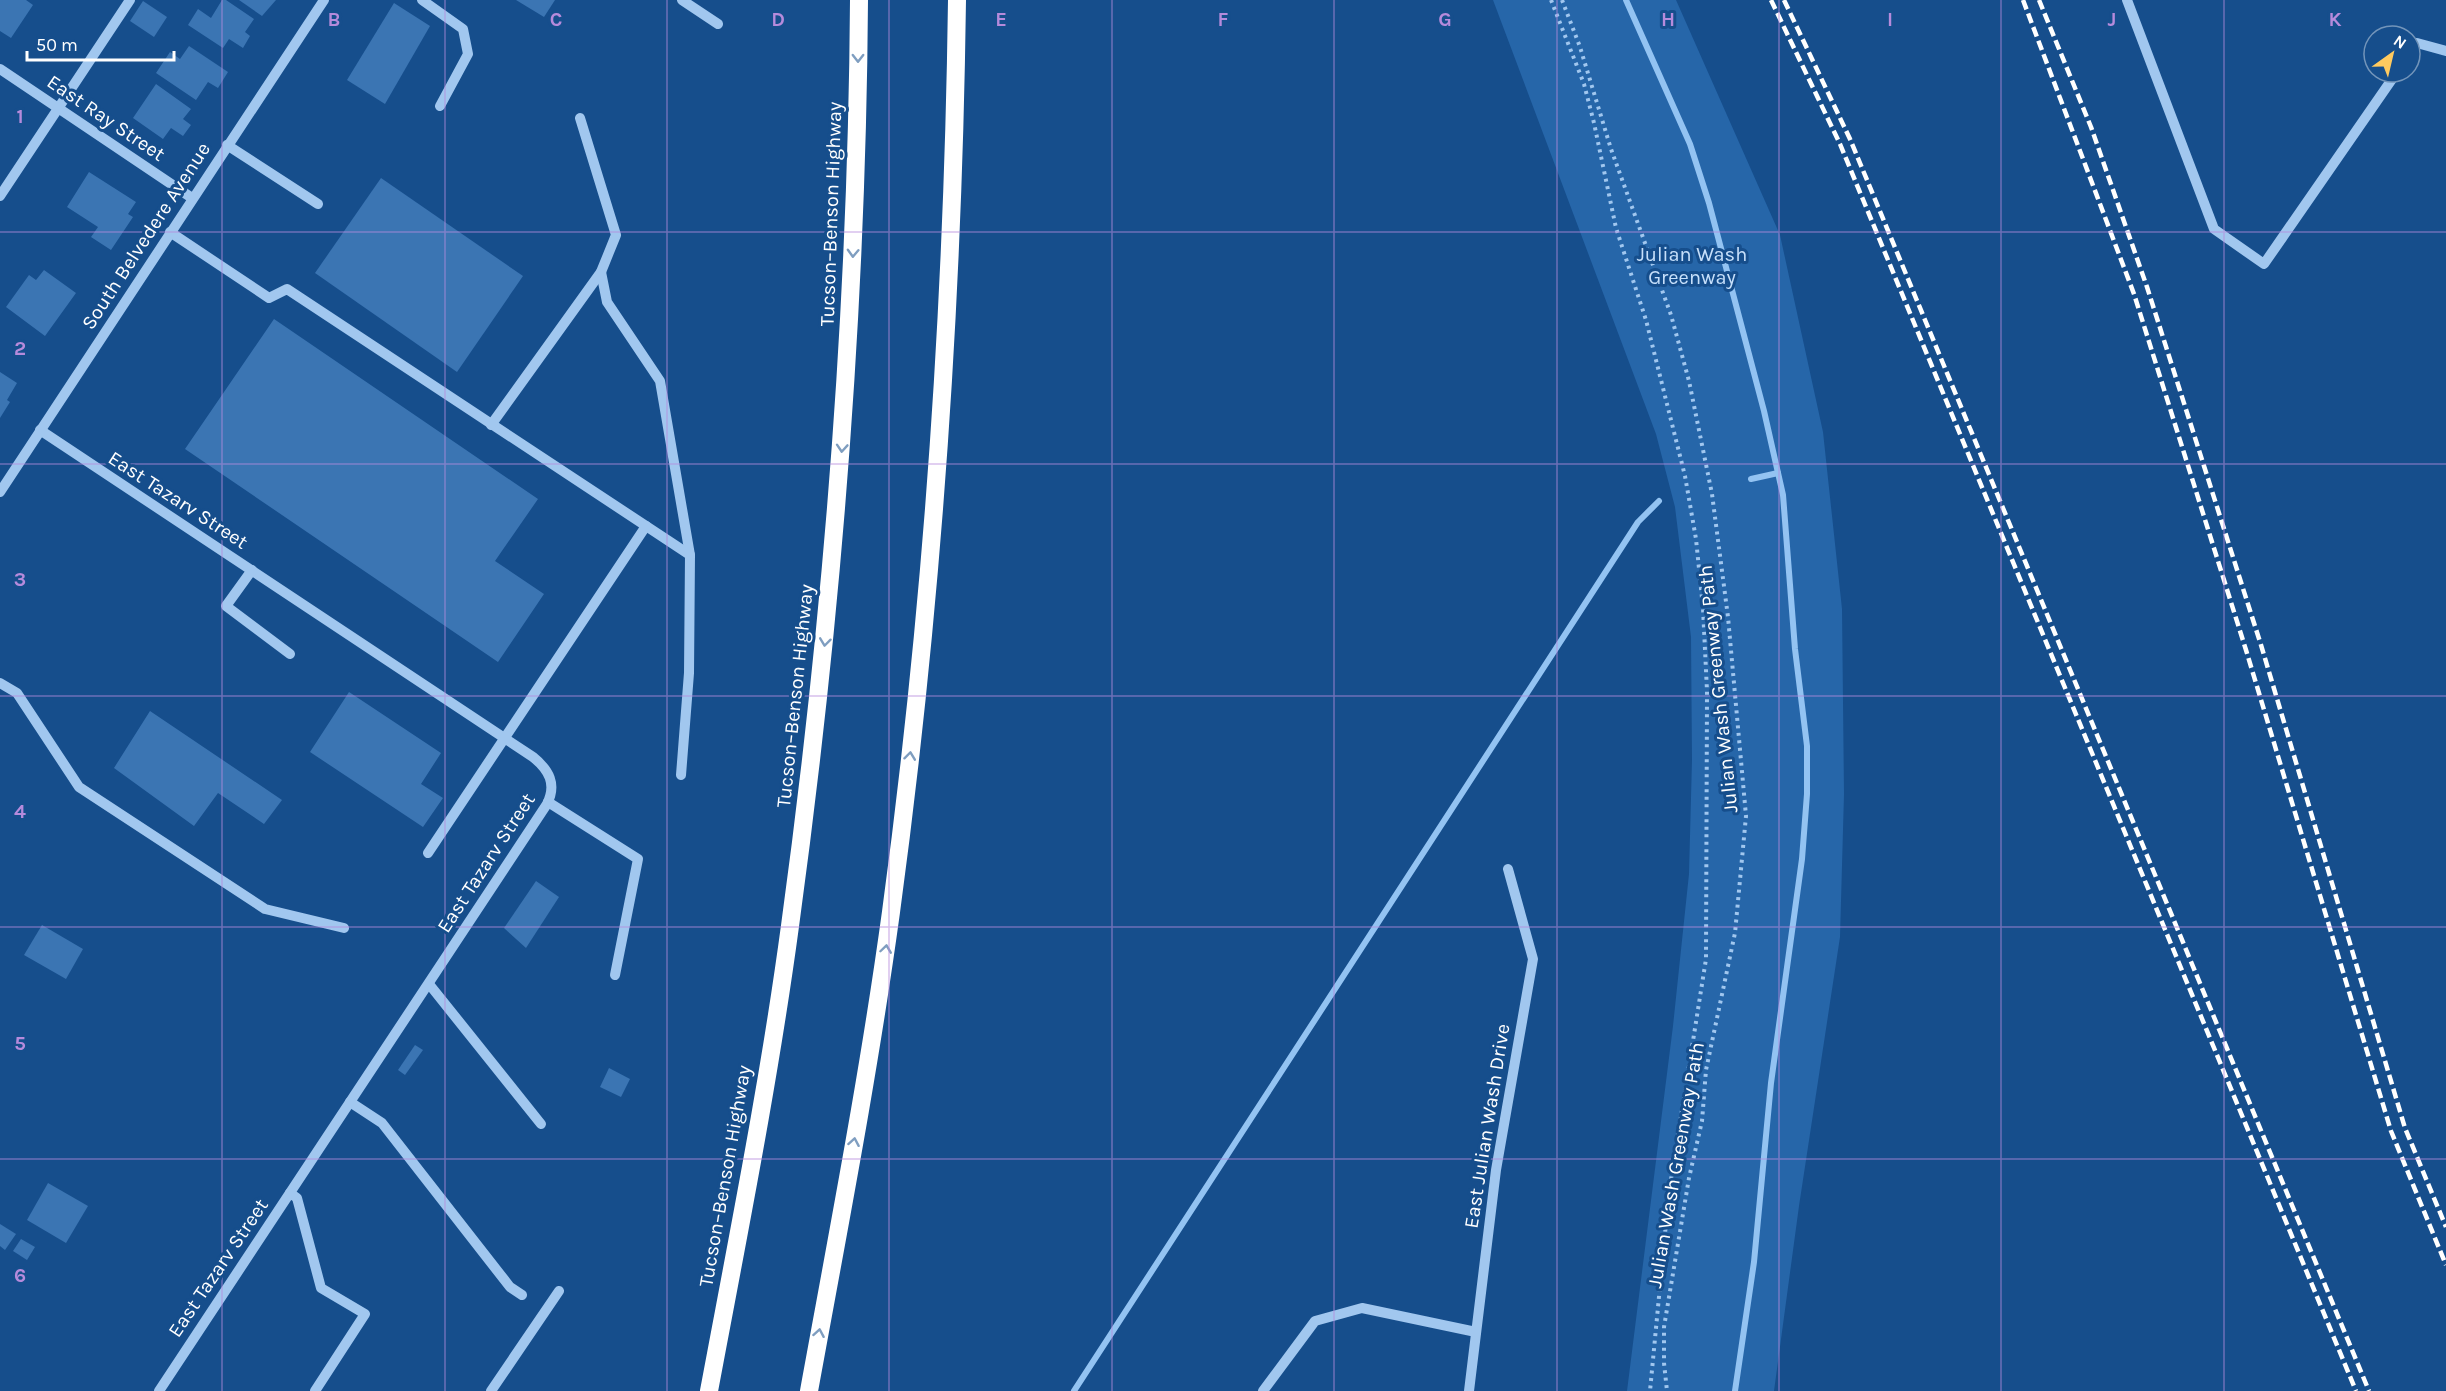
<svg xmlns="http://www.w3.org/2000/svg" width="2446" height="1391" viewBox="0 0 2446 1391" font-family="Karla,sans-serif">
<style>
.green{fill:#2666a9}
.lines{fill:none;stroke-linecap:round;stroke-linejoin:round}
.stream{stroke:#93c3f2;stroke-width:6}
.building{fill:#3b75b3}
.path{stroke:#a1c7ef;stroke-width:4;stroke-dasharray:3 4.5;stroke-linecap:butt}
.minor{stroke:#a1c7ef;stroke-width:10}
.highway{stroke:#fff;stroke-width:18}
.rail{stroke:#fff;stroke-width:4.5;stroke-dasharray:10 4.5;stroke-linecap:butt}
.oneway{stroke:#7f9ec0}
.grid{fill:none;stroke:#b68bdc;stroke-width:1.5;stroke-opacity:0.55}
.labels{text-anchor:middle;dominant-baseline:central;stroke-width:6;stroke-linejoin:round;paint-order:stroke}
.street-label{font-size:20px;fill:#fff;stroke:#164e8c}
.park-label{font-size:20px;fill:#c7e0fb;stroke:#164e8c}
.grid-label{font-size:20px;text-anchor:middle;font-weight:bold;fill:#b68bdc;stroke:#164e8c;stroke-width:6;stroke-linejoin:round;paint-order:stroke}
</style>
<rect width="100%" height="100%" fill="#164e8c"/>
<!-- green -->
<polygon class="green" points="1493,0 1676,0 1780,235 1823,432 1842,609 1844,794 1840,937 1799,1206 1774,1391 1627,1391 1673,1026 1689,874 1692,760 1691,637 1675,507 1656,434"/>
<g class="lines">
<!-- stream -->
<g class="stream">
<polyline points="1626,0 1690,144 1709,203 1764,411 1783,495 1795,649 1807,746 1807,794 1802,859 1771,1083 1754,1262 1735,1391"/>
<polyline points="1751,479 1778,473"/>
<polyline points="1074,1391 1638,522 1659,501"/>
</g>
</g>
<!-- building -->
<g class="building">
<polygon points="0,0 26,0 33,5 11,38 0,31"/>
<polygon points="222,0 226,0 254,19 245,32 250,36 243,48 229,39 223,48 188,25 198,9 211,18"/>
<polygon points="239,0 276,0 262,16"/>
<polygon points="516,0 555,0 544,17"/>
<polygon points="143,1 167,17 154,37 130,21"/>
<polygon points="394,3 430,26 385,104 347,80"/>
<polygon points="189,46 228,72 218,88 208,82 196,100 156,73 170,52 180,59"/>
<polygon points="156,84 191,109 183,119 191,125 183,136 171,128 163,139 133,118"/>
<polygon points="89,172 136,202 128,214 133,217 111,250 91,237 98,227 67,207"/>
<polygon points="381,178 523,276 457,372 315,273"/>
<polygon points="44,270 76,293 45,336 6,307 29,275 36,280"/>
<polygon points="274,319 538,499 495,561 544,594 498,662 185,449"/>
<polygon points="0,372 17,383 7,400 10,402 0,418"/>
<polygon points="349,692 441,753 421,784 443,798 423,827 310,752"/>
<polygon points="150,711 282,800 264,824 218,793 194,826 114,768"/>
<polygon points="536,881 559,897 526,948 504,928"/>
<polygon points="42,925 83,949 66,979 24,955"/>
<polygon points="415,1045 423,1050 405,1075 398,1070"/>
<polygon points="609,1068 630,1079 621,1097 600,1087"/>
<polygon points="48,1183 88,1206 66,1243 27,1220"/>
<polygon points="0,1224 16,1234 5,1250 0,1246"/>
<polygon points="21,1239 35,1247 27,1260 13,1251"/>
</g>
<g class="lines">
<!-- path -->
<g class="path">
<polyline points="1551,0 1584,84 1594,123 1616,228 1646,320 1685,476 1696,539 1703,608 1707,691 1706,959 1669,1192 1650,1391"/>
<polyline points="1562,0 1580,47 1611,149 1671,315 1689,381 1712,494 1728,617 1746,816 1735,933 1706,1070 1702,1121 1689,1178 1664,1327 1664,1363 1667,1391"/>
</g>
<!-- minor -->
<g class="minor">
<polyline points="422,0 463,29 468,54 440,106"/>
<polyline points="682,0 718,24"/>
<polyline points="2127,0 2214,229 2264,264 2397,72"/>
<polyline points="2410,54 2417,43 2446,51"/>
<polyline points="0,69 192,198"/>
<polyline points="227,145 318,204"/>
<polyline points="0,196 130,0"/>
<polyline points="170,232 269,298 287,289 690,555 689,673 681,775"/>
<polyline points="601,272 607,302 660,381 690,555"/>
<polyline points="491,425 601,272 616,235 580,118"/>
<path d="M40,430L533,757C549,770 557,784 547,804L159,1391"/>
<polyline points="0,492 324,0"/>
<polyline points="252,570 226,606 290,654"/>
<polyline points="0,683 17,693 79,787 265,909 344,928"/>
<polyline points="548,802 638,859 615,975"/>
<polyline points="428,853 646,526"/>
<polyline points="429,984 541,1124"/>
<polyline points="350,1102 382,1123 510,1287 522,1295"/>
<polyline points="290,1193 297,1198 321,1288 365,1314 315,1391"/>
<polyline points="491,1391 559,1291"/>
<polyline points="1263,1391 1315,1321 1362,1308 1476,1332"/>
<polyline points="1469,1391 1496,1170 1533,959 1508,869"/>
</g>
<!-- highway -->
<g class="highway">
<path d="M709,1391C738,1236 769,1082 790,926C832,619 857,310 859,0"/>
<path d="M809,1391C838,1232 869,1073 891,912C932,610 953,305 957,0"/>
</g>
<!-- rail -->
<g class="rail">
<polyline points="1771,0 1840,144 2356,1391"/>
<polyline points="1784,0 1850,139 2369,1391"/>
<polyline points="2023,0 2134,294 2246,650 2391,1131 2446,1265"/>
<polyline points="2039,0 2091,127 2147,287 2261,645 2405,1128 2446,1227"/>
</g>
</g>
<!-- one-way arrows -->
<defs><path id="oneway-chevron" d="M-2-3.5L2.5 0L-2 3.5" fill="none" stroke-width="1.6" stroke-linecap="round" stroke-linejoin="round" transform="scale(1.5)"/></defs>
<g class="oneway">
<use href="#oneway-chevron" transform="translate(858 58) rotate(90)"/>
<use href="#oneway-chevron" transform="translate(853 253) rotate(92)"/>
<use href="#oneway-chevron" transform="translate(842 448) rotate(94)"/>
<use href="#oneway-chevron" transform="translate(825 642) rotate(97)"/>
<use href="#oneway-chevron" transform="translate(910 756) rotate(-83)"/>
<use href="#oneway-chevron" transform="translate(886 949) rotate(-82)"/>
<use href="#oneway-chevron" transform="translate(854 1142) rotate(-80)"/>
<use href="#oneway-chevron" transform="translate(819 1333) rotate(-80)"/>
</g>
<!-- grid -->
<path class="grid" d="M222,0V1391M445,0V1391M667,0V1391M889,0V1391M1112,0V1391M1334,0V1391M1557,0V1391M1779,0V1391M2001,0V1391M2224,0V1391M0,232H2446M0,464H2446M0,696H2446M0,927H2446M0,1159H2446"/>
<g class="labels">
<!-- street labels -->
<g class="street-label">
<text transform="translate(106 118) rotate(34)">East Ray Street</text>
<text transform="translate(831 214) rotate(-88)">Tucson–Benson Highway</text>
<text transform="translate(146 236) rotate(-57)">South Belvedere Avenue</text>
<text transform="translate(178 500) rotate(33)">East Tazarv Street</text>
<text transform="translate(1718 689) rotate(-96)">Julian Wash Greenway Path</text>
<text transform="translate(795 696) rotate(-84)">Tucson–Benson Highway</text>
<text transform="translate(486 863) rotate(-57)">East Tazarv Street</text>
<text transform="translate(1487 1126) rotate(-81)">East Julian Wash Drive</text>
<text transform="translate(1676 1165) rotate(-80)">Julian Wash Greenway Path</text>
<text transform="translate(725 1176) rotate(-80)">Tucson–Benson Highway</text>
<text transform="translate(218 1268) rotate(-56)">East Tazarv Street</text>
</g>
<!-- park labels -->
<g class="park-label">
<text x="1692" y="254">Julian Wash<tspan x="1692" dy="23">Greenway</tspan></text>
</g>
</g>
<g class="grid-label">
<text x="334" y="26">B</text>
<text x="556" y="26">C</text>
<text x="778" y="26">D</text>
<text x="1001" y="26">E</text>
<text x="1223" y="26">F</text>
<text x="1445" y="26">G</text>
<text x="1668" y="26">H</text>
<text x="1890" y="26">I</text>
<text x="2112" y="26">J</text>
<text x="2335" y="26">K</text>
<text x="20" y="123">1</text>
<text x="20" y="355">2</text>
<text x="20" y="586">3</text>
<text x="20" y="818">4</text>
<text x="20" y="1050">5</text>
<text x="20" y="1282">6</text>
</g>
<!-- north arrow -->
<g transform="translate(2392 54) rotate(34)"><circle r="28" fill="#164e8c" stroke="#7395ba" stroke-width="1.5"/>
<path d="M0-4.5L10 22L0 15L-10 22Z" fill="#ffca5f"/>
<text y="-9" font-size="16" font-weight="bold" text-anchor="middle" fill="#ffffff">N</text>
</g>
<!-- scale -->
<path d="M27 51v9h147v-9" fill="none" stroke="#ffffff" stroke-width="3"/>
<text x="36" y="51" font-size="18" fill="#ffffff" stroke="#164e8c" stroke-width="4.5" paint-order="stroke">50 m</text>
</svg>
